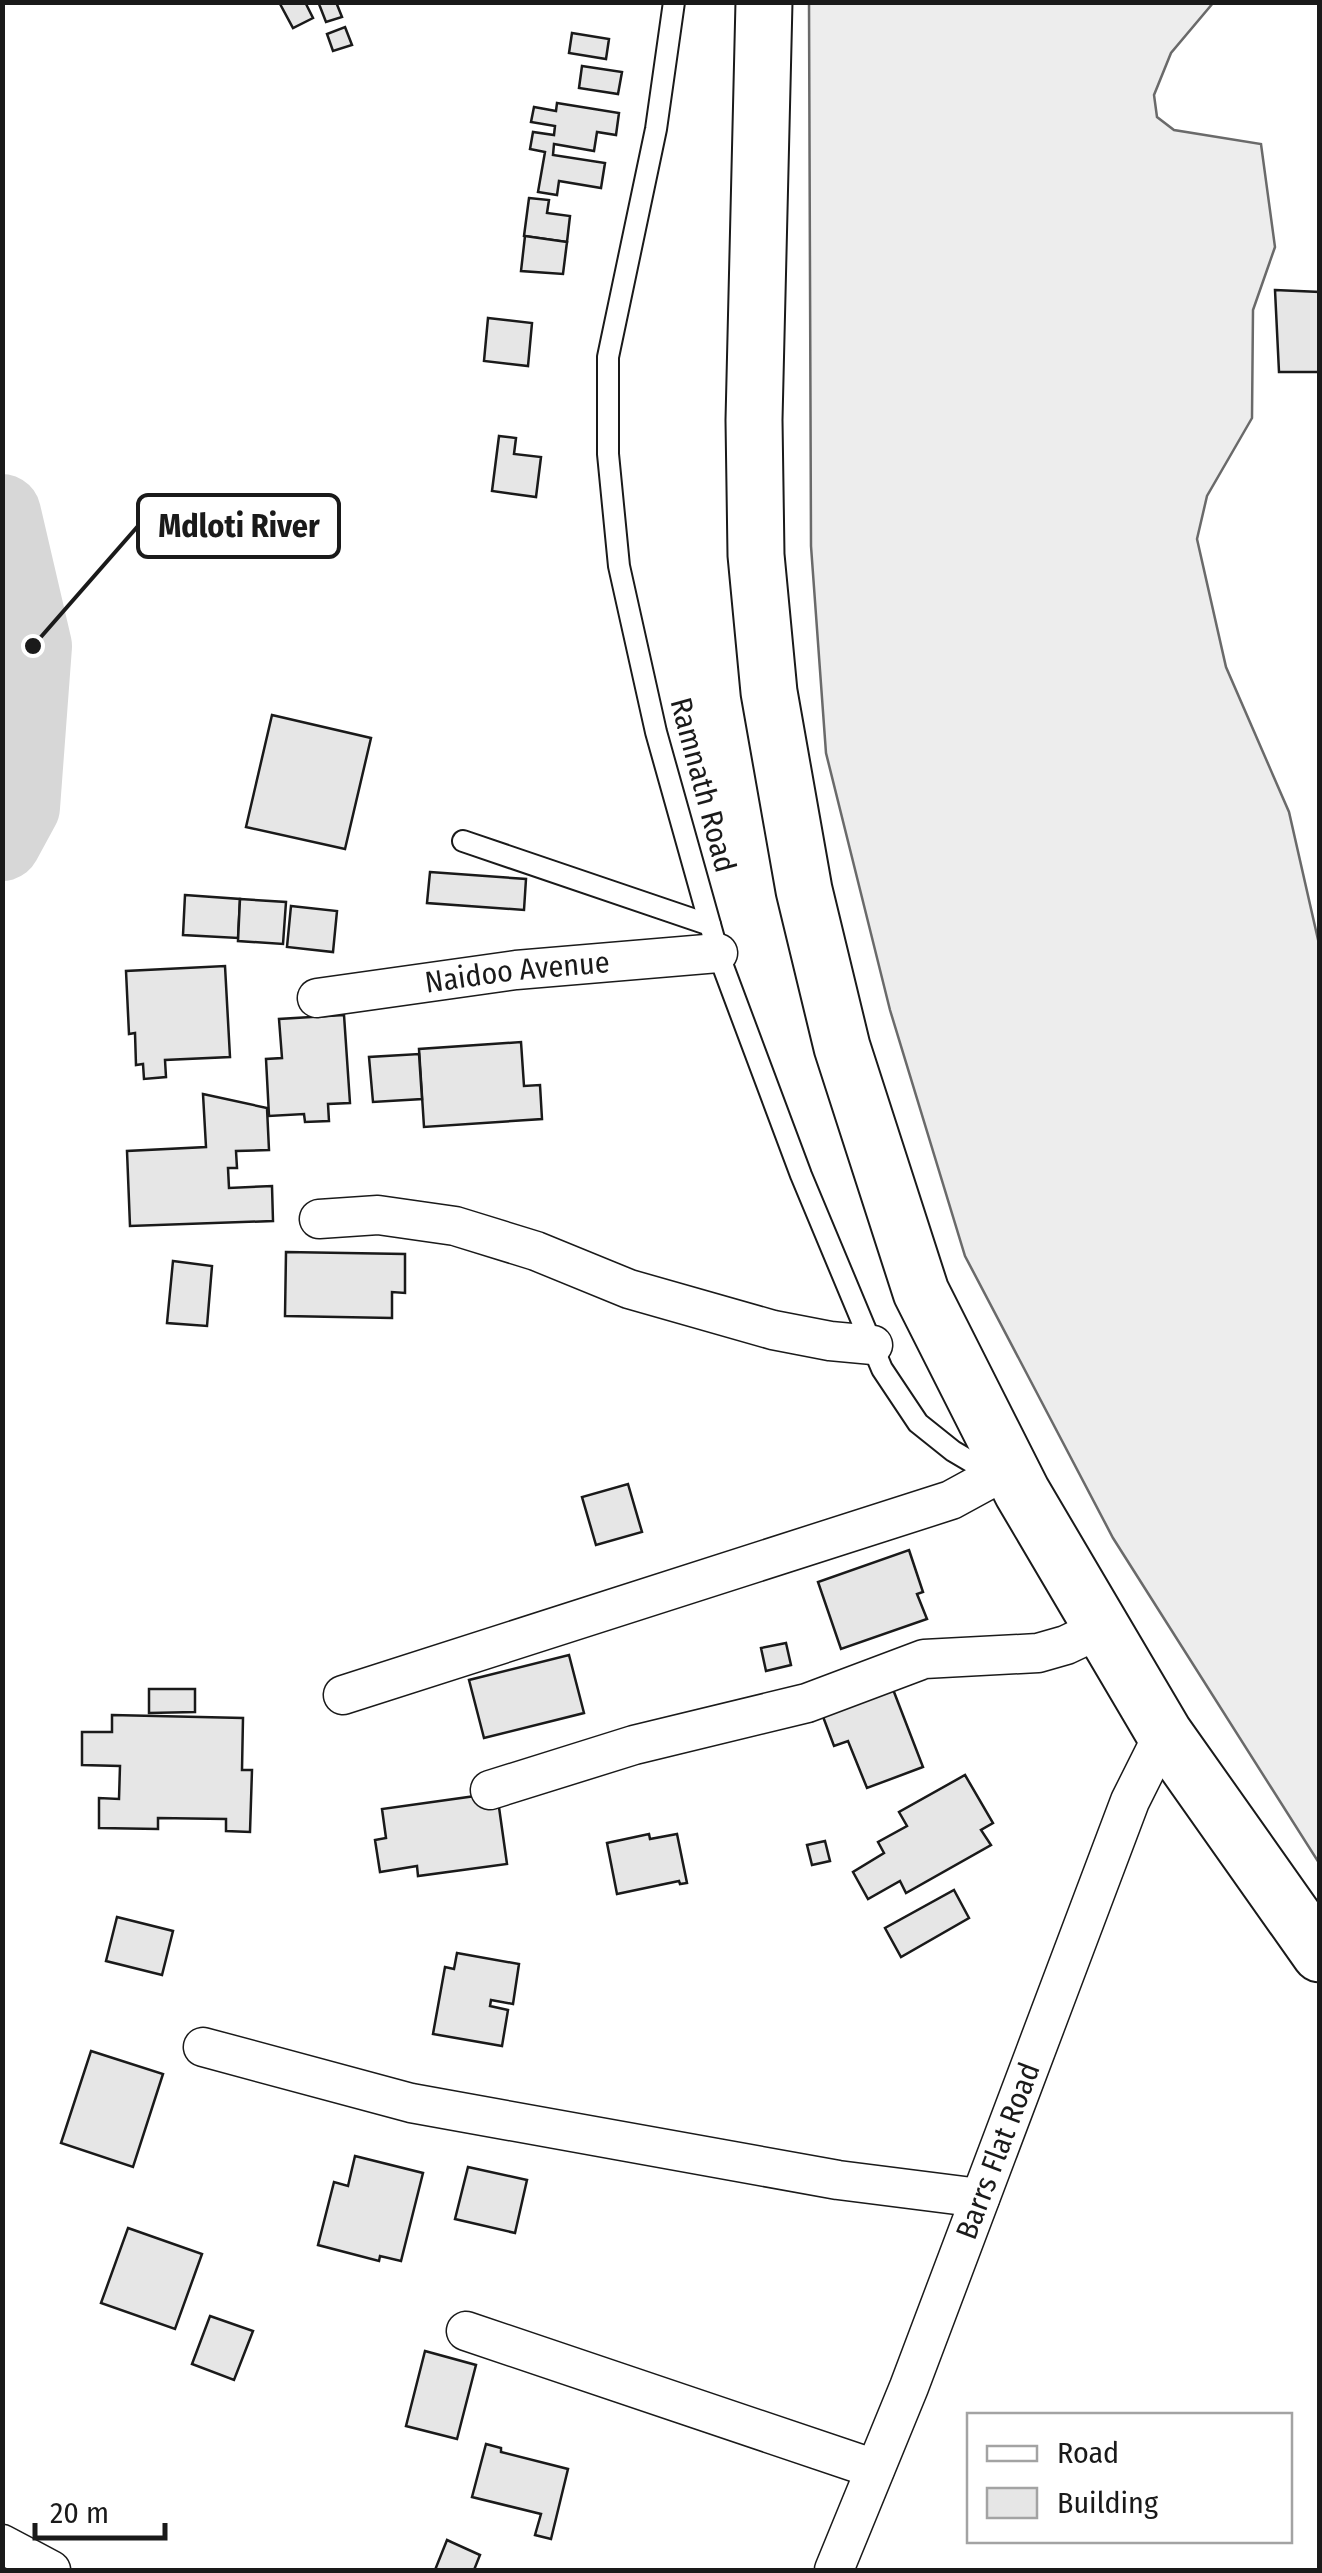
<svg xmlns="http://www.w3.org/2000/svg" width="1322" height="2573" viewBox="0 0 1322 2573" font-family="'Fira Sans Condensed',sans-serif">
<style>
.built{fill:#ededed;stroke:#6a6a6a;stroke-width:2.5}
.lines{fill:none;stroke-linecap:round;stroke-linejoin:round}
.river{stroke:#d7d7d7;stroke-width:78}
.building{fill:#e6e6e6;stroke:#1a1a1a;stroke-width:2.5}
.lane-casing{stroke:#1a1a1a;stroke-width:24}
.street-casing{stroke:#1a1a1a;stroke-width:41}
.secondary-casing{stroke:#1a1a1a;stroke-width:59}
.lane{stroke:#fff;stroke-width:20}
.street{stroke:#fff;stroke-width:38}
.secondary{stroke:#fff;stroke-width:55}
.labels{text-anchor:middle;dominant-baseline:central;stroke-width:8;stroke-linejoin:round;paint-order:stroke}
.street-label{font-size:30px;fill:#1a1a1a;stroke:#fff}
.leader{fill:none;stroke:#1a1a1a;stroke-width:4}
.callout-dot{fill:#1a1a1a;stroke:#fff;stroke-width:4}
.callout{fill:#fff;stroke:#1a1a1a;stroke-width:4}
.callout-label{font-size:32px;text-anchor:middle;font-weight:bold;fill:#1a1a1a}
</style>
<rect width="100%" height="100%" fill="#fff"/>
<!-- built -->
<polygon class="built" points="809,3 1213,3 1171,53 1154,95 1157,117 1174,130 1261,144 1275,247 1253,310 1252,418 1207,496 1197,539 1226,667 1289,812 1319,944 1319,1863 1113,1538 965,1256 890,1010 826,753 811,546"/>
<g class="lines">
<!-- river -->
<polyline class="river" points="2,513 33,646 21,807 2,842"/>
</g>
<!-- building -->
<g class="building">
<polygon points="279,2 305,2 313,18 293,28"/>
<polygon points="336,2 342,17 326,22 319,4"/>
<polygon points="345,27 352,45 333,51 327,34"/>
<polygon points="572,33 609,39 606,59 569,53"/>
<polygon points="582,66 622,72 618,94 579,88"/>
<polygon points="557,103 619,113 616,135 597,132 594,151 554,144 553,155 605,163 601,188 559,181 557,195 538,192 545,152 530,149 533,132 554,135 555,126 531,122 534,107 556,111"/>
<polygon points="529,198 549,200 547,213 570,216 567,242 524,236"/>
<polygon points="525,236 567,242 563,274 521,271"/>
<polygon points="1275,290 1320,292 1320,372 1279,372"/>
<polygon points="488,318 532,323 528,366 484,361"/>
<polygon points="499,436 516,438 514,454 541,457 536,497 492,491"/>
<polygon points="272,715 371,738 345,849 246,827"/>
<polygon points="430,872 526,879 524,910 427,903"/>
<polygon points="185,895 240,899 238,938 183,935"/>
<polygon points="240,899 286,902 283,944 238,941"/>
<polygon points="291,906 337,911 333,952 287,947"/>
<polygon points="225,966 230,1057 165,1060 166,1077 144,1079 143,1064 136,1065 135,1033 129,1034 126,971"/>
<polygon points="344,1015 350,1103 328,1104 329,1121 305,1122 304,1114 269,1116 266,1059 282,1058 279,1019"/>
<polygon points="521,1042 524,1086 540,1085 542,1119 424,1127 419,1049"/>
<polygon points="419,1054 422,1099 373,1102 369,1057"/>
<polygon points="203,1094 267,1108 269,1150 236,1151 237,1168 228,1168 229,1188 272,1186 273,1221 130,1226 127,1151 206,1147"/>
<polygon points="286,1252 405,1254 405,1293 392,1292 392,1318 285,1316"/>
<polygon points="173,1261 212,1266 207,1326 167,1323"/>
<polygon points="628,1484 642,1532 596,1545 582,1497"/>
<polygon points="909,1550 923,1592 917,1594 927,1619 841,1649 818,1582"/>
<polygon points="786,1643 791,1665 766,1671 761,1648"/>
<polygon points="569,1655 584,1713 484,1738 469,1680"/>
<polygon points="889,1679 923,1767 867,1788 848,1741 834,1746 819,1706"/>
<polygon points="149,1689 195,1689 195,1712 149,1713"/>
<polygon points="112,1715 243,1718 242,1770 252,1770 250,1832 226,1831 226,1819 158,1818 158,1829 99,1828 99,1798 119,1799 120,1766 82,1765 82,1732 112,1732"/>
<polygon points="965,1775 993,1823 981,1830 991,1845 906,1893 900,1881 868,1899 853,1872 884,1853 878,1842 907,1826 899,1812"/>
<polygon points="497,1793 507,1864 418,1876 417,1866 380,1872 375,1840 386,1838 382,1809"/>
<polygon points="649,1834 650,1839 677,1834 687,1883 680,1884 679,1881 617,1894 607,1843"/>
<polygon points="825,1841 830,1861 812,1865 807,1845"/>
<polygon points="954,1890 969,1918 901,1957 885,1928"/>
<polygon points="117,1917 173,1931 162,1975 106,1961"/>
<polygon points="457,1953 519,1964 513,2004 491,2000 490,2006 508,2010 502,2046 433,2034 445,1967 454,1969"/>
<polygon points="91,2051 163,2074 133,2167 61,2143"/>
<polygon points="355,2156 423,2173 401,2261 380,2256 379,2261 318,2245 334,2182 348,2186"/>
<polygon points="468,2167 527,2180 515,2233 455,2219"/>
<polygon points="128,2228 202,2254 175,2329 101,2303"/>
<polygon points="210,2316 253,2331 234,2380 192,2364"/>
<polygon points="425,2351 476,2365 457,2439 406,2426"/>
<polygon points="486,2444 501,2448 501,2452 568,2469 551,2539 535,2535 541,2514 472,2497"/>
<polygon points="447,2540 480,2555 474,2570 435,2570"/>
</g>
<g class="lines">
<!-- lane casing -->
<g class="lane-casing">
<g id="lane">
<polyline points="674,2 656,129 608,357 608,454 619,566 656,732 718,953 801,1175 882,1369 918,1423 953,1451 997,1477"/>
<polyline points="463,841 710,925"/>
</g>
</g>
<!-- street casing -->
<g class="street-casing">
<g id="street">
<path id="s1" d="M317,998L516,970L718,953"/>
<polyline points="319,1219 378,1215 455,1226 536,1251 629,1289 773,1330 830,1341 873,1345"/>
<polyline points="343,1695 951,1500 995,1476"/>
<polyline points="490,1790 634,1745 807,1703 924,1659 1038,1653 1066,1645 1102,1628"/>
<polyline points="203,2047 411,2103 838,2180 980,2198"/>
<polyline points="466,2331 875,2469"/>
<polyline points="2,2544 51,2570"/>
<path id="s2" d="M834,2570L909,2387L1130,1801L1164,1733"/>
</g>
</g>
<!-- secondary casing -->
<g class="secondary-casing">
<polyline id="secondary" points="764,2 754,420 756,555 769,692 804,890 842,1047 921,1292 1022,1492 1164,1733 1320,1954"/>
</g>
<!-- lane -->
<use href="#lane" class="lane"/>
<!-- street -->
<use href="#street" class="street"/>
<!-- secondary -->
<use href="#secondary" class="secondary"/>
</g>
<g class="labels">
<!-- street labels -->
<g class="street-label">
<text transform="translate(703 785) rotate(75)">Ramnath Road</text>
<text stroke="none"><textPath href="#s1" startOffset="202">Naidoo Avenue</textPath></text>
<text stroke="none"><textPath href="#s2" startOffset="450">Barrs Flat Road</textPath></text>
</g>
</g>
<!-- callouts -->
<path class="leader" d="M33 646L138 526"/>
<circle class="callout-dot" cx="33" cy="646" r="10"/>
<rect class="callout" x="138" y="495" width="201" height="62" rx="10"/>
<g class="callout-label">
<text x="239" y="537">Mdloti River</text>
</g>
<!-- border -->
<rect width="1322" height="2573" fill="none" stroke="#1a1a1a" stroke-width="10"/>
<!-- legend -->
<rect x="967" y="2413" width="325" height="130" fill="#ffffff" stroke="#a3a3a3" stroke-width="2.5"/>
<rect x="987" y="2446" width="50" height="15" fill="#ffffff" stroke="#a3a3a3" stroke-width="2.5"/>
<text x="1057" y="2463" font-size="30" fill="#1a1a1a">Road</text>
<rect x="987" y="2488" width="50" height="30" fill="#e6e6e6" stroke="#a3a3a3" stroke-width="2.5"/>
<text x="1057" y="2513" font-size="30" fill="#1a1a1a">Building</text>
<!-- scale -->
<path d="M35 2523v15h130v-15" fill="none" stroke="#1a1a1a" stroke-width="5"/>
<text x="50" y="2523" font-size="30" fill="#1a1a1a" stroke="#ffffff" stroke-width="8" paint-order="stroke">20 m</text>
</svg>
